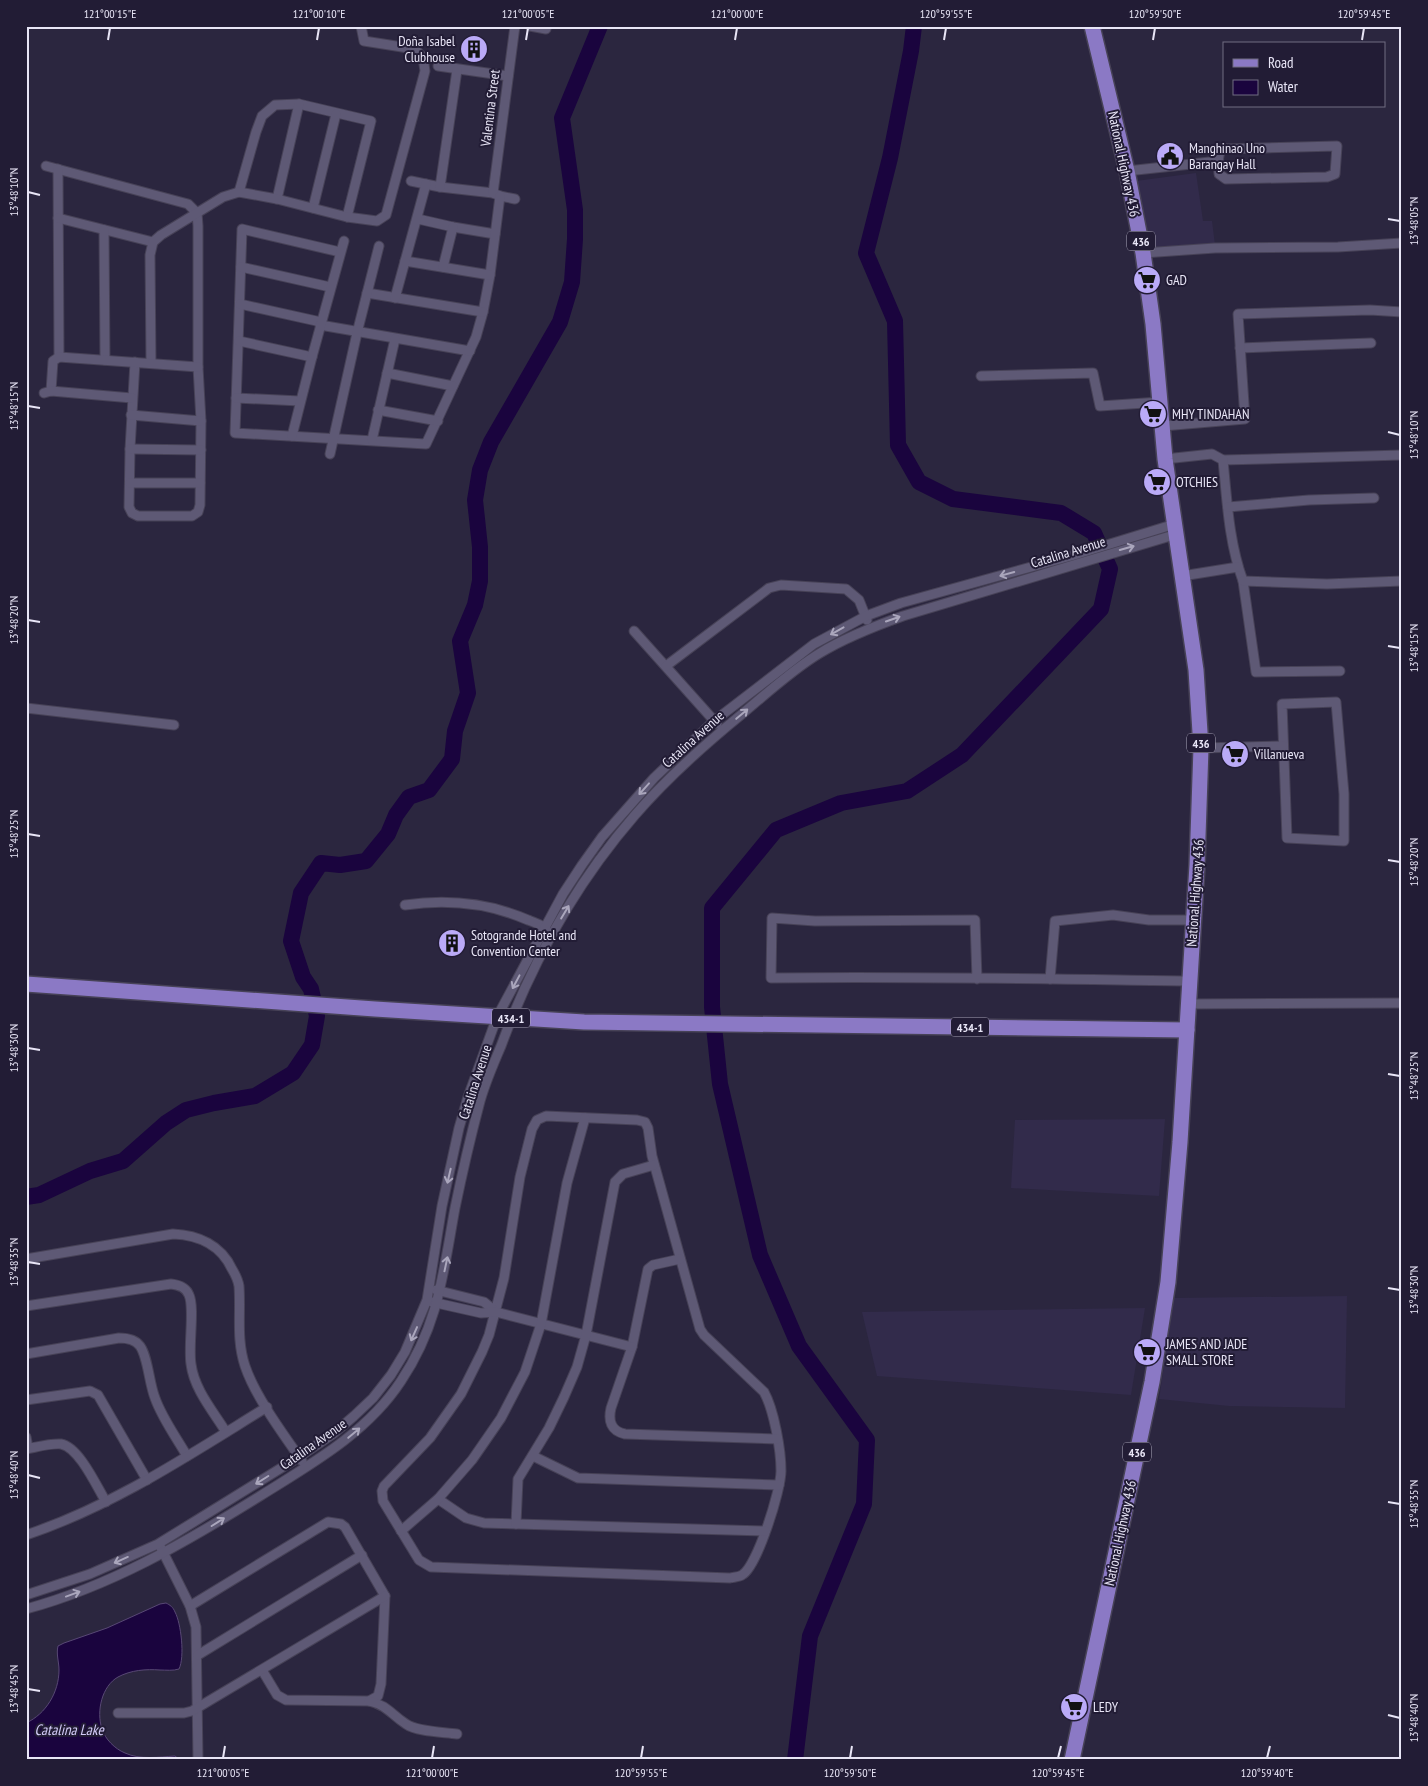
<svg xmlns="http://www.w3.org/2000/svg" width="1428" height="1786" viewBox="0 0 1428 1786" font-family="'PT Sans Narrow',sans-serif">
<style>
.built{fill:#322b4b}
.water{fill:#1a043e;stroke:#584875}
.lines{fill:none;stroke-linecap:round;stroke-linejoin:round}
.river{stroke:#1a043e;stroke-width:16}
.street-casing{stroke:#474257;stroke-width:11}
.primary-casing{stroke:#474257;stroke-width:18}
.street{stroke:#5e5975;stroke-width:9}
.primary{stroke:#8b79c5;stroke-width:15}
.oneway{stroke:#aaa6bc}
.ticks{fill:none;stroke:#e8e5f6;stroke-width:2}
.labels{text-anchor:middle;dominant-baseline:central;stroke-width:4;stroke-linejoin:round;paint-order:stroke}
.shield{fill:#221c35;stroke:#ada9bc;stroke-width:1}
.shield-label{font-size:12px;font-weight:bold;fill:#e8e5f6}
.poi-label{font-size:14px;fill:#e8e5f6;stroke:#221c35;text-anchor:start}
.street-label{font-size:14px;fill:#e8e5f6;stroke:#221c35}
.water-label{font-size:15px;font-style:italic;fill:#d3cbf8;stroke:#221c35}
.neatline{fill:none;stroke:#e8e5f6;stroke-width:2}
.ticks-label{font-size:12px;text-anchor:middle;fill:#e8e5f6}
</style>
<rect width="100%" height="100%" fill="#2b263f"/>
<!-- built -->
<g class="built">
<polygon points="1196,173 1203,221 1212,221 1215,245 1150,251 1136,181"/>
<polygon points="1165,1119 1159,1196 1011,1188 1015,1120"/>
<polygon points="1347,1296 1345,1408 1229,1406 1159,1399 1174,1298"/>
<polygon points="1145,1308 1131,1395 877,1376 862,1312"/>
</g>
<!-- water -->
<path class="water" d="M166,1603C170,1605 173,1607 175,1612C181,1623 185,1657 179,1669C173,1671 166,1670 160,1670C146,1669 131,1670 118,1677C102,1686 96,1711 102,1729C105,1739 115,1749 125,1753C140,1760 159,1757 175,1756L180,1760H26V1723C46,1714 59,1692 59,1670C59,1662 56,1654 58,1646L64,1643L107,1628L160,1604Z"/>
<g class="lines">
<!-- river -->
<g class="river">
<polyline points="26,1197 39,1195 90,1171 123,1161 166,1123 186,1110 214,1103 255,1096 293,1073 312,1045 317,1016 311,989 303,977 291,941 301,893 321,863 340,865 366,861 388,834 396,815 409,797 429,790 452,759 455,731 468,693 460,641 475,605 480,581 480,547 475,500 480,470 491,442 560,322 572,282 575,239 575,210 562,118 600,26"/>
<polyline points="795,1760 810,1636 864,1504 867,1440 799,1346 760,1255 720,1084 712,1007 712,908 776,830 841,803 907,791 962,755 1101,609 1110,569 1094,533 1061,513 953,499 919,482 898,445 895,321 866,253 890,158 911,51 914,26"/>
</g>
<!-- street casing -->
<g class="street-casing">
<g id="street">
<polyline points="530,26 546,29"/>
<polyline points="438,66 508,76"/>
<path d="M1337,146L1335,174L1327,177L1226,179L1219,174C1219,167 1216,156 1222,149Z"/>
<polyline points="46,166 188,204 197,213 198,226 198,367 201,421 200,505 198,512 192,516 138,516 132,513 129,507 130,449 135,362"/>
<polyline points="58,169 59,357"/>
<polyline points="1127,171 1219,161"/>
<polyline points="411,181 440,187 493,193 500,196 515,199"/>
<polyline points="440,187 457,70"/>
<polyline points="239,192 256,132 262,116 275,105 299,104 371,121 347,217"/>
<polyline points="493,193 515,26"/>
<polyline points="277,199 299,104"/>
<polyline points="313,208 336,114"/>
<polyline points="58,218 153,242"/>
<polyline points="418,219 453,227 495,234"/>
<polyline points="104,230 105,360"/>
<polyline points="340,252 242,229 235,433 426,444 476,337 483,312 490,275 500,196"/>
<polyline points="1143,253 1215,248 1338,247 1402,243"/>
<polyline points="405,261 490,275"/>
<polyline points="241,267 330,287"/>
<polyline points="443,267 453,227"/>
<polyline points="367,293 483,312"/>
<polyline points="395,298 426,184"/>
<polyline points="240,304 321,322"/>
<polyline points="320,325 470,351"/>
<polyline points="239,341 312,357"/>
<polyline points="1240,348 1371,343"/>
<polyline points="151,363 150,255 153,242 161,235 223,197 239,192 277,199 347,217 377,221 386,215 425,71 423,58 415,49 364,41 361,26"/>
<polyline points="387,373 453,386"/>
<polyline points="981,376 1093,373 1100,406 1160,402"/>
<polyline points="51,391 53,361 59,357 198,367"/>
<polyline points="44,393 51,391 132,398"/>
<polyline points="236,398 300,401"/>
<polyline points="378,410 438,421"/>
<polyline points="131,415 201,421"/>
<polyline points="1163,426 1245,419 1238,314 1370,310 1402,312"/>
<polyline points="292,436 312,357 344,241"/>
<polyline points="372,440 395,339"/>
<polyline points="130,449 201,450"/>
<polyline points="330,454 357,333 379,246"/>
<polyline points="1165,459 1212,454 1223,460 1402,455"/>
<path d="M1223,460C1227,501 1229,543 1243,581L1256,672L1340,671"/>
<polyline points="130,483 200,483"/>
<polyline points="1228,507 1309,500 1374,498"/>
<polyline points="1182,576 1238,567"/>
<polyline points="1243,581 1327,584 1402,581"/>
<polyline points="634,631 717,724"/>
<polyline points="666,666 769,588 781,585 846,589 859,600 867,620"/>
<polygon points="1336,702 1344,794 1344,841 1287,838 1282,704"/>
<polyline points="26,708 174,725"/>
<polyline points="1201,748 1283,746"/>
<path d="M405,905C447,899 489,903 528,920C536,923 543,925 548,932"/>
<path d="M977,979L975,920L815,921L772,918L771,978C910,976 1050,979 1189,981"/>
<polyline points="1050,979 1055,921 1113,915 1149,920 1193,920"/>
<polyline points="1188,1004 1402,1003"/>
<path d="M546,1116L637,1120L645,1122L648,1128L652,1156L700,1329L704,1335L764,1392C774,1410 781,1450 781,1471C781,1490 757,1567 742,1575C739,1577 734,1577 730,1578L431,1567L419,1560L383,1501L382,1491L384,1486L430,1438L461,1394L482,1352L489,1335L504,1278L520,1177L532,1129L537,1120Z"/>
<path d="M26,1259L173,1234C198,1235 221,1245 232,1269C235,1274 238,1280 239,1286C241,1313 236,1339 245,1366C255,1396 283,1434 302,1461"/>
<path d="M680,1259L653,1265L648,1269L632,1347L611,1408C608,1421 611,1431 625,1434L777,1439"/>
<polyline points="436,1290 484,1302 496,1312"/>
<polyline points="432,1302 481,1313 496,1312 632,1347"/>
<path d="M26,1306L171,1284C179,1285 186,1287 189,1295C195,1308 188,1346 191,1364C194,1389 213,1411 226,1432"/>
<path d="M26,1354L119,1338C127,1338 135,1339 140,1346C148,1357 149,1383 155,1398C162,1418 176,1437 187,1456"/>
<polyline points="26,1400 90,1391 98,1395 147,1480"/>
<polyline points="26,1437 28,1448"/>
<path d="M26,1449C37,1447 51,1443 61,1444C79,1447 97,1487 106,1502"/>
<polyline points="533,1456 578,1478 779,1485"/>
<polyline points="438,1499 466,1518 484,1523 765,1531"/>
<polyline points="516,1524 518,1479 549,1428 564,1397 577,1367 586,1335 615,1182 623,1174 654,1165"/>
<polyline points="401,1531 438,1499 472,1460 501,1418 525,1372 541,1324 567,1183 585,1118"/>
<path d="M26,1535C113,1506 189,1455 267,1407"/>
<polyline points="161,1548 190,1606 196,1627 198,1760"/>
<polyline points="26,1595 90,1574 158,1544 197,1520 299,1457 333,1434 354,1416 373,1398 391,1375 405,1352 427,1300 442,1206 459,1128 468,1097 497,1017 563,894 582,865 602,837 654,778 714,721 757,688 814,644 866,616 901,603 1071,556 1175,524"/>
<polyline points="190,1606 328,1522 341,1524 345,1527 385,1596 381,1684 378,1696 369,1701 286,1700 277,1695 262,1670"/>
<path d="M26,1609C111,1586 186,1542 260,1496C311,1464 367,1433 401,1381C439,1324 443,1273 455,1208C462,1174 470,1139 479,1105C484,1085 493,1065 501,1046C532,962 576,883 635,815C667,778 704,745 742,714C766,694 793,669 820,653C846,637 875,626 903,616L1177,534"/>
<polyline points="198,1655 362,1555"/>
<path d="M369,1701C389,1706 390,1714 406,1724C417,1732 444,1732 457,1734"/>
<polyline points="118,1713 184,1713 192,1711 385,1596"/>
</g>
</g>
<!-- primary casing -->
<g class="primary-casing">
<g id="primary">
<polyline points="26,984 375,1009 584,1022 1187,1030"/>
<polyline points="1072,1760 1152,1382 1168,1282 1180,1142 1197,865 1201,748 1196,670 1165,459 1153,324 1143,253 1127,171 1092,26"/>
</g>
</g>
<!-- street -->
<use href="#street" class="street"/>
<!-- primary -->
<use href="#primary" class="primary"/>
</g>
<!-- one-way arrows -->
<defs><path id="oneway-shaft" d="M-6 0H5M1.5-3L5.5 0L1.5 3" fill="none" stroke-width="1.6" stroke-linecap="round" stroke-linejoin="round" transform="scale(1.25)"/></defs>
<g class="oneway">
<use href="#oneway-shaft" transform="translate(1127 548) rotate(-16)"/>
<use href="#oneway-shaft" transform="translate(1007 574) rotate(165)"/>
<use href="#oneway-shaft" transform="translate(893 619) rotate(-19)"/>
<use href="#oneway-shaft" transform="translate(837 631) rotate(151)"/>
<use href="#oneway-shaft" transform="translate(742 714) rotate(-40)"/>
<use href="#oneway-shaft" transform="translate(644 789) rotate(132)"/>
<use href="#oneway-shaft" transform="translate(565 912) rotate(-59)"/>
<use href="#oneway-shaft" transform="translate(516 982) rotate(118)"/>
<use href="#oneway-shaft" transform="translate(449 1176) rotate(103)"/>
<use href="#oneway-shaft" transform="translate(446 1264) rotate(-78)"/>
<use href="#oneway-shaft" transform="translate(414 1334) rotate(114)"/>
<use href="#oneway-shaft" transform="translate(354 1433) rotate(-40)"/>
<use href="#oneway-shaft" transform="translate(262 1480) rotate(148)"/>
<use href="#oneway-shaft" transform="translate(218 1522) rotate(-32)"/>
<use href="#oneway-shaft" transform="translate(121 1560) rotate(156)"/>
<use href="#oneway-shaft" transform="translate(73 1594) rotate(-20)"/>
</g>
<!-- ticks -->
<path class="ticks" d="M108,40L110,28M317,40L319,28M526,40L528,28M735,40L737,28M944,40L946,28M1153,40L1155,28M1362,40L1364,28M28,192L40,195M1388,219L1400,221M28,406L40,408M1388,432L1400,435M28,620L40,622M1388,646L1400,648M28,834L40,836M1388,860L1400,862M28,1048L40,1050M1388,1074L1400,1076M28,1262L40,1264M1388,1288L1400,1290M28,1475L40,1478M1388,1502L1400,1504M28,1689L40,1691M1388,1715L1400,1718M223,1758L225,1746M432,1758L434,1746M641,1758L643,1746M850,1758L852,1746M1058,1758L1061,1746M1267,1758L1270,1746"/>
<!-- icons -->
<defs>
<g id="building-disc" transform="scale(1.4375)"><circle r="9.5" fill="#baaaf7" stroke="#221c35"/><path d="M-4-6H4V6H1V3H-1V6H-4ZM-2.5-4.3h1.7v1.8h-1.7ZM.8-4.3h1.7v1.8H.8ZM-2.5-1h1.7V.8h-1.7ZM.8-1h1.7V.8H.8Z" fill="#111"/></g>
<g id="civic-disc" transform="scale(1.4375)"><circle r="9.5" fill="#baaaf7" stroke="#221c35"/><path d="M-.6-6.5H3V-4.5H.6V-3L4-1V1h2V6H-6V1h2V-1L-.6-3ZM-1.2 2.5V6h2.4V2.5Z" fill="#111"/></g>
<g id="supermarket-disc" transform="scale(1.4375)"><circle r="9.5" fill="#baaaf7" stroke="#221c35"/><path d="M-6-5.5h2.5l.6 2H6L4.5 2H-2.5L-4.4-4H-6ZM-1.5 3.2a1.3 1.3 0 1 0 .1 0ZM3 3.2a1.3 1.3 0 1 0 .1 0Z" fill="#111"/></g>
</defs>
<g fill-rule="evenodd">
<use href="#building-disc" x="474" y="49"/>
<use href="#civic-disc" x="1170" y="156"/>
<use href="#supermarket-disc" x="1147" y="280"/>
<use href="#supermarket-disc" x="1153" y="414"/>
<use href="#supermarket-disc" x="1157" y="482"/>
<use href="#supermarket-disc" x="1235" y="754"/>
<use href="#building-disc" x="452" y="943"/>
<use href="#supermarket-disc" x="1147" y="1352"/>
<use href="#supermarket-disc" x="1074" y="1707"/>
</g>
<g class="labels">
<!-- shield labels -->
<g class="shield">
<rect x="1127" y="231.5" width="28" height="19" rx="4"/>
<rect x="1187" y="733.5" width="28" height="19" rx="4"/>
<rect x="492" y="1008.5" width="38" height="19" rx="4"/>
<rect x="951" y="1017.5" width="38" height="19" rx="4"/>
<rect x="1123" y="1442.5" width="28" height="19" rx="4"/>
</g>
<g class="shield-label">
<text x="1141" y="241">436</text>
<text x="1201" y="743">436</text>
<text x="511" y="1018">434-1</text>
<text x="970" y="1027">434-1</text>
<text x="1137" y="1452">436</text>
</g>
<!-- poi labels -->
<g class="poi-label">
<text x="455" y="41" text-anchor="end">Doña Isabel<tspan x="455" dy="16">Clubhouse</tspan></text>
<text x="1189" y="148">Manghinao Uno<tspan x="1189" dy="16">Barangay Hall</tspan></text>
<text x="1166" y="280">GAD</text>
<text x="1172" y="414">MHY TINDAHAN</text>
<text x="1176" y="482">OTCHIES</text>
<text x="1254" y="754">Villanueva</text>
<text x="471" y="935">Sotogrande Hotel and<tspan x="471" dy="16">Convention Center</tspan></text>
<text x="1166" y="1344">JAMES AND JADE<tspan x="1166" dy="16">SMALL STORE</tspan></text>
<text x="1093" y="1707">LEDY</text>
</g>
<!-- street labels -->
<g class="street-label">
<text transform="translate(490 108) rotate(-83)">Valentina Street</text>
<text transform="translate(1124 164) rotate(78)">National Highway 436</text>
<text transform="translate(1068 552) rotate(-17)">Catalina Avenue</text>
<text transform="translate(693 739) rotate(-42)">Catalina Avenue</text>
<text transform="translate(1195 893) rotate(-86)">National Highway 436</text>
<text transform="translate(475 1082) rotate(-72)">Catalina Avenue</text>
<text transform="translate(313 1444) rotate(-35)">Catalina Avenue</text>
<text transform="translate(1120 1533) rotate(-78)">National Highway 436</text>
</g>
<!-- water labels -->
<g class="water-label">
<text x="69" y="1729">Catalina Lake</text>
</g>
</g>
<!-- border -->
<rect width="1428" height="1786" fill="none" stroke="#221c35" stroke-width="55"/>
<!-- legend -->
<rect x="1223" y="42" width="162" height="65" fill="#221c35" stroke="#716c82"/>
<rect x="1233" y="59" width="25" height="8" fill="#8b79c5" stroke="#716c82"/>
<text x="1268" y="68" font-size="15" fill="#e8e5f6">Road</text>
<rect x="1233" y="80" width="25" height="15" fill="#1a043e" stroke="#716c82"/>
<text x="1268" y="92" font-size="15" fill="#e8e5f6">Water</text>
<rect x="28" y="28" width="1372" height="1730" class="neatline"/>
<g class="ticks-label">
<text x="110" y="18">121°00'15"E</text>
<text x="319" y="18">121°00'10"E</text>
<text x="528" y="18">121°00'05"E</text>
<text x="737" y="18">121°00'00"E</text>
<text x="946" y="18">120°59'55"E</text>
<text x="1155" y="18">120°59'50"E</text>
<text x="1364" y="18">120°59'45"E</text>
<text transform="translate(14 192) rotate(-90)" y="4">13°48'10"N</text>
<text transform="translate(1414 221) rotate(-90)" y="4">13°48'05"N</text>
<text transform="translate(14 406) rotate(-90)" y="4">13°48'15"N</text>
<text transform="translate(1414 435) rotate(-90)" y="4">13°48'10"N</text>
<text transform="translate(14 620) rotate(-90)" y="4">13°48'20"N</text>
<text transform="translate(1414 648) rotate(-90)" y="4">13°48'15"N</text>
<text transform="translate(14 834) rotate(-90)" y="4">13°48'25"N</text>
<text transform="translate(1414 862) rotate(-90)" y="4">13°48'20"N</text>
<text transform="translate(14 1048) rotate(-90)" y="4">13°48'30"N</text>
<text transform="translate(1414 1076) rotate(-90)" y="4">13°48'25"N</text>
<text transform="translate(14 1262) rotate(-90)" y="4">13°48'35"N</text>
<text transform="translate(1414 1290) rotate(-90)" y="4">13°48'30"N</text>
<text transform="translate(14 1475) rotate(-90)" y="4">13°48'40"N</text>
<text transform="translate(1414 1504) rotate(-90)" y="4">13°48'35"N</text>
<text transform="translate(14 1689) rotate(-90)" y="4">13°48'45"N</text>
<text transform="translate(1414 1718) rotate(-90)" y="4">13°48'40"N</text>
<text x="223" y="1777">121°00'05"E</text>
<text x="432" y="1777">121°00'00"E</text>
<text x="641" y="1777">120°59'55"E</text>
<text x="850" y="1777">120°59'50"E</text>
<text x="1058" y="1777">120°59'45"E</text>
<text x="1267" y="1777">120°59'40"E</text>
</g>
</svg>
